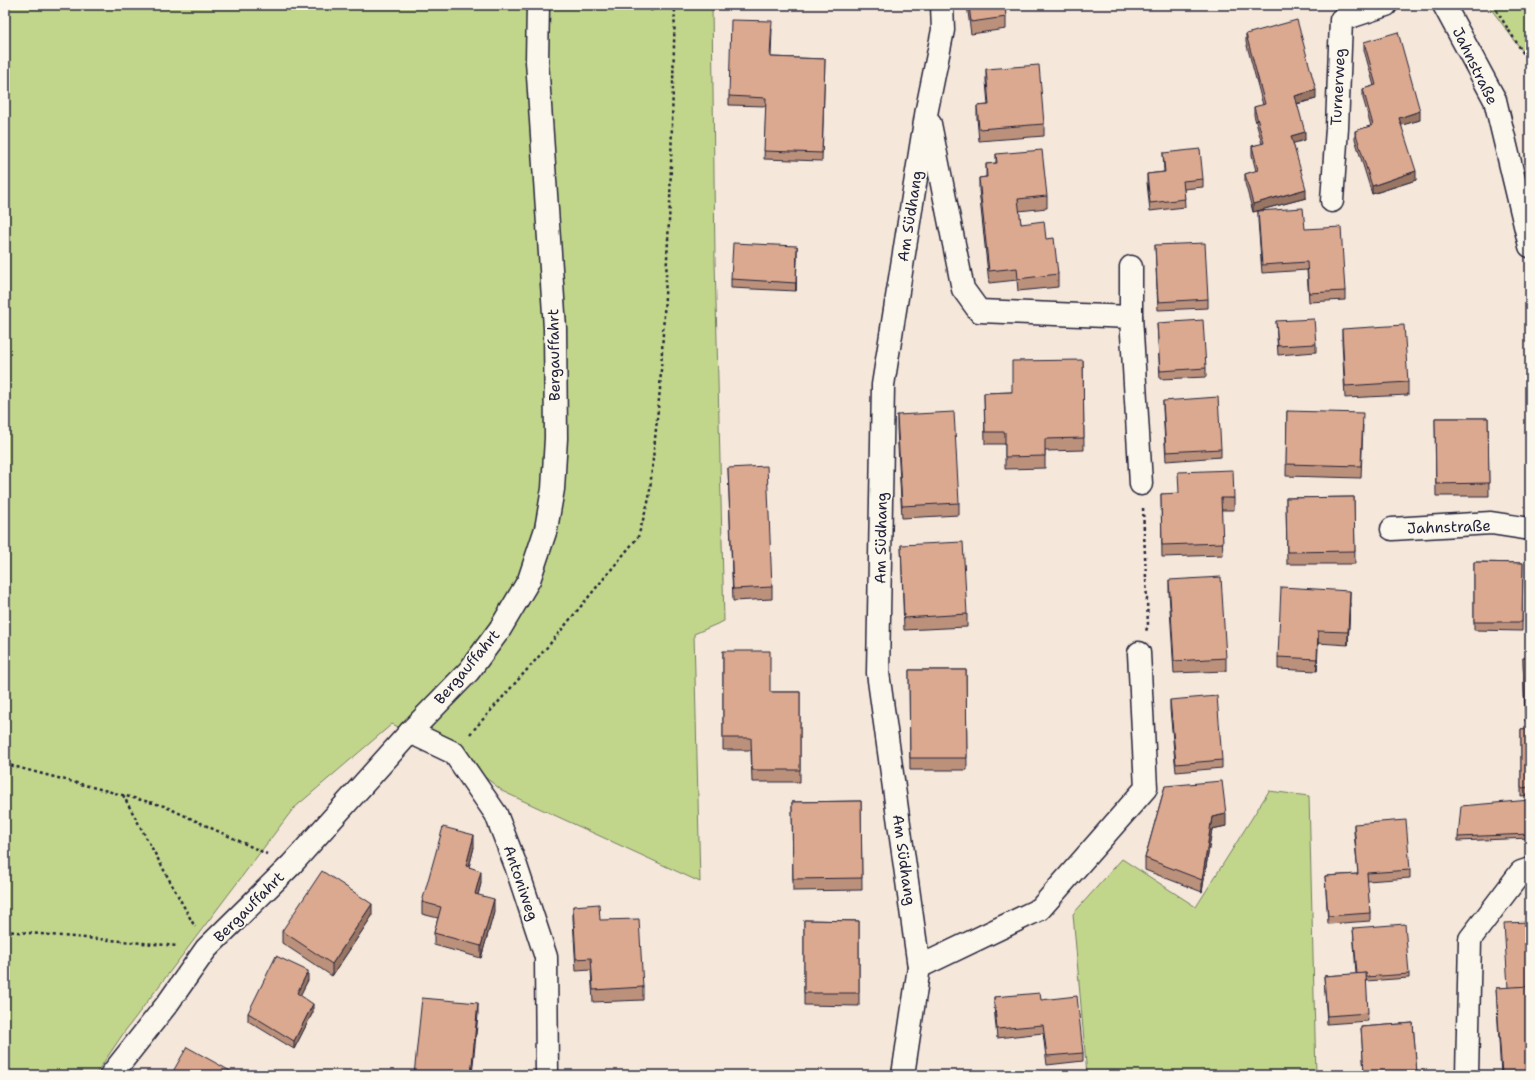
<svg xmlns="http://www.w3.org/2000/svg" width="1535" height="1080" viewBox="0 0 1535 1080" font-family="'Shantell Sans',sans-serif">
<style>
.green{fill:#c2d68b;stroke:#727c63}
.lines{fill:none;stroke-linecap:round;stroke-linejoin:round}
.minor-casing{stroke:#22223b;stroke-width:25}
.tertiary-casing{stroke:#22223b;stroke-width:25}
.path{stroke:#22223b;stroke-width:2.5;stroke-dasharray:3 3;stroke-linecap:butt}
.minor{stroke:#fbf7ec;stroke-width:22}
.tertiary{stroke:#fbf7ec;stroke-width:22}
.wall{fill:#bc917b;stroke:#22223b}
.shaded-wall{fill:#997664;stroke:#22223b}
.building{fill:#dba98f;stroke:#22223b}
.labels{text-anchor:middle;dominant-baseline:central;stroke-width:3.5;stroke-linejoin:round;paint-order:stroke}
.street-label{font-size:15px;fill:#22223b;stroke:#fbf7ec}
</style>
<rect width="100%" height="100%" fill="#f5e7d9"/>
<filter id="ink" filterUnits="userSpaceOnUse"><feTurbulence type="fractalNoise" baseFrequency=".025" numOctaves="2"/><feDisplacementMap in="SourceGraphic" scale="8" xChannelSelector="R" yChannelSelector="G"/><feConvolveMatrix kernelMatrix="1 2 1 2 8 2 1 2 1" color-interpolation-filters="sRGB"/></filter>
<g filter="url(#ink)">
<!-- green -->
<g class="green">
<polygon points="5,5 712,5 715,261 724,621 694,634 700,882 504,792 454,753 392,724 293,809 125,1031 95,1075 5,1075"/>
<polygon points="1488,5 1530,5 1530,61"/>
<polygon points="1269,791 1309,796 1316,1075 1087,1075 1073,914 1122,859 1196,907"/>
</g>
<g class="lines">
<!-- minor casing -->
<g class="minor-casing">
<g id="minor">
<polyline points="930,124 963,289 979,311 1131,317 1141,484"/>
<polyline points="1332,201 1337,128 1341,20 1386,5"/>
<polyline points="1131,317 1131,267"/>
<polyline points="1392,529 1491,523 1530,529"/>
<polyline points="410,732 454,753 496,814 516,866 546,957 547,1075"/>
<polyline points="919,967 1040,909 1146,788 1139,653"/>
<polyline points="111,1075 168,1003 206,949 291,865 410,732 469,671 500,629 529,580 546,529 553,489 556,438 555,328 537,61 538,5"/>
<polyline points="903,1075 919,967 878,673 883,385 927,109 943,30 942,5"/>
<polyline points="1467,1075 1470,939 1521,872 1530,869"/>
</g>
</g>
<!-- tertiary casing -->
<g class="tertiary-casing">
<polyline id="tertiary" points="1444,5 1495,100 1530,246"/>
</g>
<!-- path -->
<g class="path">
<polyline points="633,5 651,10 665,5"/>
<polyline points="1493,5 1530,64"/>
<polyline points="1143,508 1148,625 1146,631"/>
<polyline points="470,734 549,645 638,537 649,499 660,389 670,203 675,5"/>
<polyline points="5,764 164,806 267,854"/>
<polyline points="123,795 195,927"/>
<polyline points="5,931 178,946"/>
</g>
<!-- minor -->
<use href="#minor" class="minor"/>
<!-- tertiary -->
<use href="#tertiary" class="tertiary"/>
</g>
<!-- wall -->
<g class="wall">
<polygon points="967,5 1029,5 1005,8 1006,17 1006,29 971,34"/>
<polygon points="772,29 771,57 825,59 822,161 764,159 766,106 729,105 729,96"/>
<polygon points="1246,34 1316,99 1297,104 1305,140 1293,143 1306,198 1253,212 1245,183 1245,174 1256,171 1252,155 1252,146 1262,144 1254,115 1254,107 1263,105 1246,42"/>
<polygon points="1364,42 1420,120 1401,125 1416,180 1372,194 1355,139 1355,131 1371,126 1363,98 1363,89 1374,86 1364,50"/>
<polygon points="986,69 1044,124 1044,136 979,141 977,118 977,106 988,105 986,81"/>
<polygon points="1163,153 1203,179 1203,187 1184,189 1185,207 1150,211 1147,182 1147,174 1164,172"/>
<polygon points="996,154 1047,196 1047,208 1019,211 1021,224 1046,239 1058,274 1058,287 1018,291 1017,280 989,283 979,190 979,178 986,177 986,164 996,163"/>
<polygon points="1258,211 1305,229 1345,291 1345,300 1309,302 1307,270 1262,273 1258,220"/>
<polygon points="1155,245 1208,299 1208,308 1158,310"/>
<polygon points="797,255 796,291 731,288 731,279"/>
<polygon points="1276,321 1316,344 1316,352 1278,355"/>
<polygon points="1157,323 1206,368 1206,377 1160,379"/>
<polygon points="1342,329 1408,382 1408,395 1345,398 1342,341"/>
<polygon points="1083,360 1084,450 1045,451 1045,468 1005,469 1005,444 985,444 984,393 1012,392"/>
<polygon points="1163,401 1221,449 1221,457 1166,461 1163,409"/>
<polygon points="1287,411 1363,425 1361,478 1286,476"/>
<polygon points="897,415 959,503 959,515 902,518 897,428"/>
<polygon points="1435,418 1488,418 1489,496 1436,496"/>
<polygon points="728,468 772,587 772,599 733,601"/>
<polygon points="1161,494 1234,498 1234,510 1221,510 1223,555 1162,557"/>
<polygon points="1354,497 1355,564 1287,564 1286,498"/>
<polygon points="901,545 967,614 967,627 904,630"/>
<polygon points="1474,562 1523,563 1522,631 1474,630"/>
<polygon points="1169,580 1226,658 1226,671 1174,673 1169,592"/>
<polygon points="1350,603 1348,645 1318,643 1317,671 1278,669 1278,657"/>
<polygon points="723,651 770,692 800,692 800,782 752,782 751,750 723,750"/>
<polygon points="1523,658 1530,658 1530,720 1525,721"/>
<polygon points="909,670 966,670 967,770 910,770"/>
<polygon points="1170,700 1222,760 1222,768 1176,772 1170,709"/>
<polygon points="1530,728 1530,795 1521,796 1521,729"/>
<polygon points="1165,786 1226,826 1212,829 1202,892 1145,870 1145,858"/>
<polygon points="1530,800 1530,838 1458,841 1458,837"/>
<polygon points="861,801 862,890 793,891 792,802"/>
<polygon points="1354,824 1410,870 1410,878 1367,881 1370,913 1370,921 1328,924 1325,876 1358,874 1354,832"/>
<polygon points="474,847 469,867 481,883 478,895 494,912 481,958 434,945 434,933 438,918 422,914 422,902"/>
<polygon points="573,906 600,920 643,987 643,1000 593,1002 591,970 576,971 573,918"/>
<polygon points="372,916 332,976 282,943 282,931"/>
<polygon points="804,920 859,921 859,1006 804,1005"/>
<polygon points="1353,928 1409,974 1409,978 1366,981 1368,1021 1327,1024 1324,976 1356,974"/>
<polygon points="308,980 300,995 313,1012 294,1049 248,1021 248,1013"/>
<polygon points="1496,988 1507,988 1530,1075 1501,1075"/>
<polygon points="994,997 1041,1000 1083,1053 1083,1061 1047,1065 1043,1033 997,1038 994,1006"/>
<polygon points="1413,1023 1417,1075 1334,1075 1364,1073 1361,1027"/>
</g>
<!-- shaded-wall -->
<g class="shaded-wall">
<polygon points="1316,90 1316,99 1295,104 1295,96"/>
<polygon points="1420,111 1420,120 1399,126 1399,118"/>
<polygon points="1305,132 1305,140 1291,144 1291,136"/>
<polygon points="1416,171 1416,180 1372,194 1372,186"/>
<polygon points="1306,189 1306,198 1253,212 1253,204"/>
<polygon points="797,246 797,255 796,291 796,283"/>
<polygon points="1350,591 1350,603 1348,645 1348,632"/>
<polygon points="1318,631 1318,643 1317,671 1317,659"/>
<polygon points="1226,814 1226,826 1212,829 1202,892 1202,880 1212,817"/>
<polygon points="474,835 474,847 466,879 466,866"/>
<polygon points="481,871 481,883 475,906 475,894"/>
<polygon points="494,899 494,912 481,958 481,946"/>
<polygon points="372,904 372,916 332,976 332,964"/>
<polygon points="308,971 308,980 297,1002 297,993"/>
<polygon points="478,1003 478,1015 472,1075 471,1075"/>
<polygon points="313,1004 313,1012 294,1049 294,1041"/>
</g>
<!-- building -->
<g class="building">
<polygon points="969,5 1005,5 1006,17 971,22"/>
<polygon points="731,20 772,21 770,57 825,59 822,153 764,151 766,98 729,96"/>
<polygon points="1297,20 1316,90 1295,96 1305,132 1291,136 1306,189 1253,204 1245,174 1258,170 1252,146 1264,143 1254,107 1265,104 1246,34"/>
<polygon points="1398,32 1420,111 1399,118 1416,171 1372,186 1355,131 1373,125 1363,89 1376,85 1364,42"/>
<polygon points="1039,65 1044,124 979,129 977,106 989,105 986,69"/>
<polygon points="1200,149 1203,179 1183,181 1185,199 1150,203 1147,174 1165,172 1163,153"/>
<polygon points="1042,150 1047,196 1018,199 1021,224 1044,221 1046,239 1054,238 1058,274 1018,279 1017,268 989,271 979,178 987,177 986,164 997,163 996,154"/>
<polygon points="1303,208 1305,229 1341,227 1345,291 1309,293 1307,262 1262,265 1258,211"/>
<polygon points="733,243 797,246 796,283 731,279"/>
<polygon points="1205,243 1208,299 1158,302 1155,245"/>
<polygon points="1314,319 1316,344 1278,346 1276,321"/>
<polygon points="1203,320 1206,368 1160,371 1157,323"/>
<polygon points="1404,325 1408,382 1345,386 1342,329"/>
<polygon points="1083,360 1084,438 1045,439 1045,456 1005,457 1005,432 985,432 984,393 1012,392 1012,361"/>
<polygon points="1218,397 1221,449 1166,452 1163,401"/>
<polygon points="1287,411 1363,413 1361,466 1286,464"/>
<polygon points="954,412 959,503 902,506 897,415"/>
<polygon points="1435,418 1488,418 1489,483 1436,484"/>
<polygon points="767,466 772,587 733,589 728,468"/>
<polygon points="1233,470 1234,498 1221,498 1223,543 1162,545 1161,494 1179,493 1178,472"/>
<polygon points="1354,497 1355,551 1287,552 1286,498"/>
<polygon points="963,542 967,614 904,618 901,545"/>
<polygon points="1474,562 1523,563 1522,622 1474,622"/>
<polygon points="1221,577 1226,658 1174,661 1169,580"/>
<polygon points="1281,587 1350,591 1348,632 1318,631 1317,659 1278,657"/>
<polygon points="723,651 770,651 770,692 800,692 800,770 752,770 751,738 723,738"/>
<polygon points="1523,658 1530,658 1530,712 1525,712"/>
<polygon points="909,670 966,670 967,758 910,758"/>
<polygon points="1217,696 1222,760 1176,764 1170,700"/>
<polygon points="1530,728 1530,787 1521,788 1521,729"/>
<polygon points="1222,781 1226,814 1212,817 1202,880 1145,858 1165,786"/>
<polygon points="1530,800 1530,834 1458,837 1461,806"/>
<polygon points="861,801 862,878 793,879 792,802"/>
<polygon points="1406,820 1410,870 1367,873 1370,913 1328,916 1325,876 1358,874 1354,824"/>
<polygon points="443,827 474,835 466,866 481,871 475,894 494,899 481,946 434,933 441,907 422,902"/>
<polygon points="322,871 372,904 332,964 282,931"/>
<polygon points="599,904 600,920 639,919 643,987 593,990 591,958 576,959 573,906"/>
<polygon points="804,920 859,921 859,993 804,993"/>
<polygon points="1530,922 1530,986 1508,988 1504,923"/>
<polygon points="1405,924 1409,974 1366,977 1366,973 1357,974 1353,928"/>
<polygon points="276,956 308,971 297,993 313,1004 294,1041 248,1013"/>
<polygon points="1366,973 1368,1013 1327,1016 1324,976"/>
<polygon points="1530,986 1530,1075 1502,1075 1496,988"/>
<polygon points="1040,993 1041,1000 1077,996 1083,1053 1047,1056 1043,1025 997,1029 994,997"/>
<polygon points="422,998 478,1003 471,1075 414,1075"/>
<polygon points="1413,1023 1417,1073 1390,1075 1374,1075 1373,1072 1364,1073 1361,1027"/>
<polygon points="187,1047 232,1072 231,1075 171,1075"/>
<polygon points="1373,1072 1374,1075 1334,1075"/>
</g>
</g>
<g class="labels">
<!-- street labels -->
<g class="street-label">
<text transform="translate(1475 66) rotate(64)">Jahnstraße</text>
<text transform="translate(1338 87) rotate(-87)">Turnerweg</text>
<text transform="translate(910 216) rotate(-81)">Am Südhang</text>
<text transform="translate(554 355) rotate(-91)">Bergauffahrt</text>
<text transform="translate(1449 527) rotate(-2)">Jahnstraße</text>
<text transform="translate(881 538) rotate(-89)">Am Südhang</text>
<text transform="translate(467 667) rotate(-50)">Bergauffahrt</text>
<text transform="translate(904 860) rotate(82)">Am Südhang</text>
<text transform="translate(521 883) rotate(71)">Antoniweg</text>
<text transform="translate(249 907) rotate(-45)">Bergauffahrt</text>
</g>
</g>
<!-- margin -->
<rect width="1535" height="1080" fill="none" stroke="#fbf7ec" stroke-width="20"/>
<rect x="10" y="10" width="1515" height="1060" fill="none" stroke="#22223b" stroke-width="1.5" filter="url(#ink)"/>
</svg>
